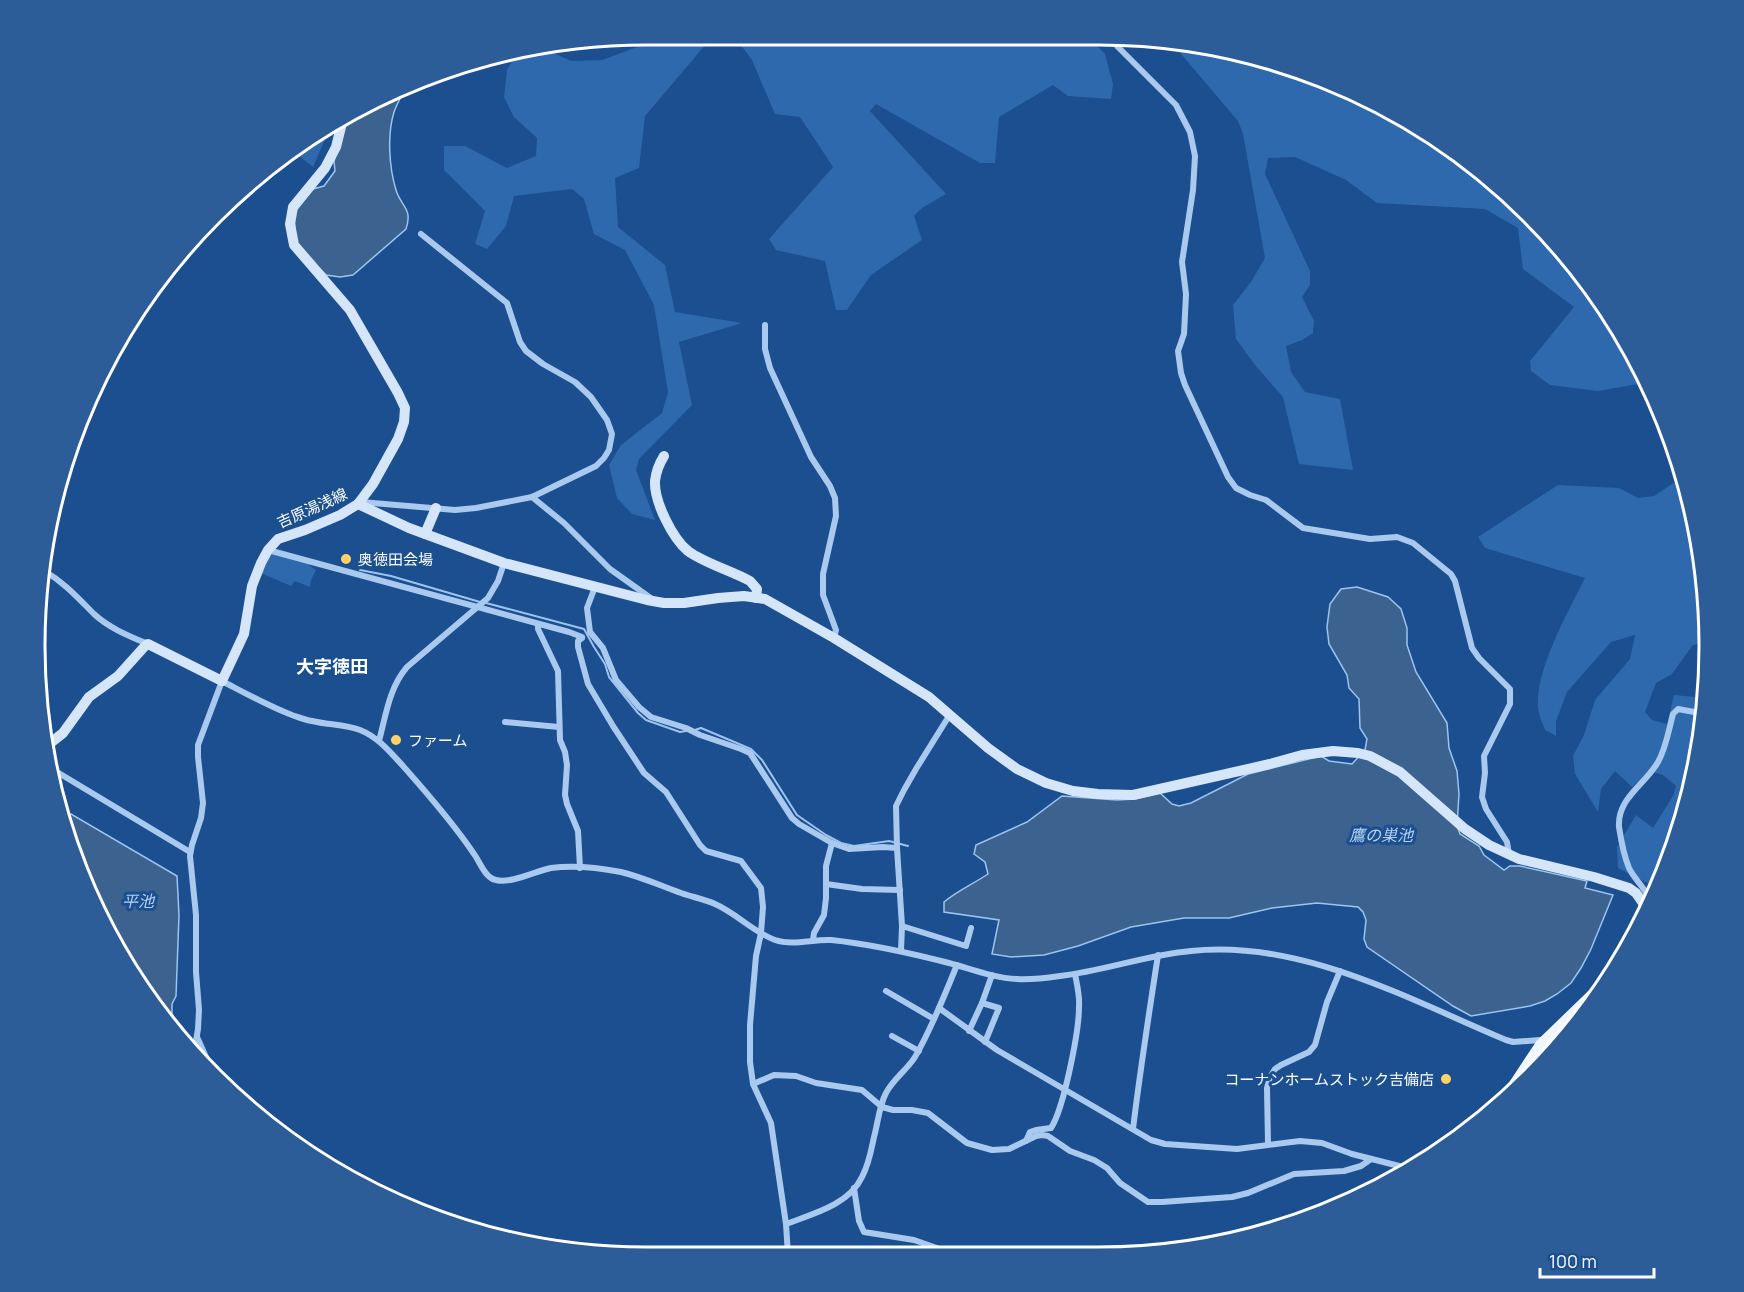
<svg xmlns="http://www.w3.org/2000/svg" width="1744" height="1292" viewBox="0 0 1744 1292" font-family="Manrope,'Noto Sans JP',sans-serif">
<style>
.green{fill:#2e69ad}
.water{fill:#3c6290;stroke:#9cc4f0;stroke-width:1.5}
.lines{fill:none;stroke-linecap:round;stroke-linejoin:round}
.stream{stroke:#9cc4f0;stroke-width:2}
.street{stroke:#a9c9ee;stroke-width:6}
.secondary{stroke:#d6e6fa;stroke-width:10}
.primary{stroke:#f0f6ff;stroke-width:12}
.poi-dot{fill:#ffd166;stroke:#1b4f8f;stroke-width:2}
.labels{text-anchor:middle;dominant-baseline:central;stroke-width:6;stroke-linejoin:round;paint-order:stroke}
.street-label{font-size:15px;fill:#fff;stroke:#1b4f8f}
.poi-label{font-size:15px;fill:#fff;stroke:#1b4f8f;text-anchor:start}
.water-label{font-size:16px;font-style:italic;fill:#b5d3f5;stroke:#1b4f8f}
.quarter-label{font-size:18px;font-weight:bold;fill:#fff;stroke:#1b4f8f}
.rim{fill:none;stroke:#fff;stroke-width:3}
</style>
<rect width="100%" height="100%" fill="#1b4f8f"/>
<!-- green -->
<g class="green">
<polygon points="654,35 1087,36 1105,54 1113,84 1111,99 1068,96 1053,85 999,117 995,163 980,163 876,104 870,111 946,194 922,208 914,216 922,240 871,275 847,310 836,310 825,261 776,250 769,239 833,167 800,117 775,114 752,60 740,44 713,36 645,116 639,168 615,178 618,227 665,265 675,312 742,323 679,342 692,405 639,459 636,470 655,520 632,514 617,498 609,465 621,445 662,413 668,392 654,305 625,250 594,234 584,199 572,189 514,196 506,226 487,249 475,244 485,211 444,170 444,146 465,146 507,168 536,156 537,138 514,117 504,97 507,70 518,51 543,48 571,61 602,60 648,43"/>
<polygon points="1170,41 1256,55 1332,81 1437,137 1446,145 1449,156 1459,163 1469,163 1525,209 1525,211 1531,214 1583,274 1647,376 1649,382 1598,391 1550,385 1531,371 1530,361 1574,307 1523,269 1518,228 1485,209 1377,203 1346,180 1295,157 1268,158 1265,174 1310,271 1310,285 1302,297 1314,321 1313,333 1302,340 1286,346 1291,372 1305,392 1340,399 1353,470 1299,464 1283,397 1255,365 1236,339 1233,305 1251,282 1265,258 1243,134 1238,121"/>
<polygon points="332,123 313,167 294,152"/>
<path d="M1684,476L1689,488L1708,606L1707,640L1692,646L1672,674L1656,683L1645,712L1652,720L1667,724L1674,695L1705,698L1704,726L1677,843L1657,886L1651,885L1618,868L1617,847L1636,815L1653,828L1673,796L1676,786L1663,775L1650,771L1632,787L1615,771L1601,789L1598,812L1575,774L1573,756L1584,735L1595,700L1630,659L1635,635L1611,642L1567,692L1556,721V736L1545,730C1542,723 1539,715 1538,708C1535,670 1568,612 1585,578L1485,548L1478,537L1558,485L1619,488L1638,498L1654,496Z"/>
<polygon points="271,554 304,561 316,570 311,580 310,587 295,581 291,586 261,573"/>
</g>
<!-- water -->
<g class="water">
<path d="M404,90C401,97 397,104 394,112C387,135 389,167 396,190C401,207 413,208 406,229L353,275L340,277L326,275L296,245L294,213L313,189L324,186L335,171L334,161L346,114Z"/>
<path d="M1357,587L1388,597L1401,609L1407,628V645L1416,672L1447,723L1449,748L1457,771L1459,794L1457,826L1460,834L1479,846L1484,855L1504,870L1510,866H1520L1587,881L1585,888L1613,895L1591,949L1581,968L1571,983L1557,994L1545,1001L1530,1006L1471,1016L1453,1006L1367,947L1364,939L1366,920L1363,912L1358,907L1317,903L1272,908L1229,918H1184L1131,927L1078,946L1044,955L1011,957L992,954L999,920L944,912V902C957,891 973,884 988,874L985,862L974,854L976,845L1027,822L1062,796L1117,800L1135,799L1160,793L1172,804L1179,806L1191,803L1248,774L1321,756L1329,761L1352,764L1365,750L1367,739L1360,728L1359,699L1349,688L1347,675L1329,644L1327,627L1330,604L1341,589Z"/>
<polygon points="61,814 71,814 177,876 179,915 176,996 172,1004 172,1030 161,1018 116,951 67,843"/>
</g>
<g class="lines">
<!-- stream -->
<g class="stream">
<polyline points="360,570 391,576 480,602"/>
<polyline points="486,603 584,629 594,647 605,664 609,677 638,713 646,720 680,732 686,731"/>
<polyline points="695,730 701,728 751,749 762,760 797,815 826,835 841,843 854,846 889,841 908,846"/>
</g>
<!-- street -->
<g class="street">
<polyline points="1111,36 1117,46 1176,105 1190,132 1195,156 1193,190 1182,262 1186,294 1184,334 1178,351 1181,373 1185,385 1228,477 1236,488 1250,495 1266,500 1303,528 1370,539 1397,537 1413,543 1451,574 1455,581 1472,648 1479,658 1510,689 1510,704 1484,756 1485,773 1482,797 1486,809 1507,842 1509,854"/>
<polyline points="765,325 765,349 770,368 811,457 830,486 835,498 836,516 823,574 823,595 836,630 834,638"/>
<polyline points="532,497 564,523 610,569 652,599"/>
<polyline points="361,502 455,510 476,508 532,497 596,466 604,458 609,450 612,434 607,420 591,397 575,382 543,364 526,351 520,342 507,303 421,234"/>
<polyline points="268,550 569,632 582,637"/>
<path d="M43,570C66,584 76,596 94,614C109,628 129,636 148,644"/>
<polyline points="595,587 587,608 590,632 603,648 616,680 639,707 651,717 686,728 700,735 741,749 750,753 792,818 799,824 832,843 849,849 883,847 897,848"/>
<polyline points="538,624 538,629 558,671 560,740 565,752 567,765 565,795 567,804 578,831 580,868"/>
<polyline points="582,638 578,641 578,647 588,684 613,726 644,773 666,792 700,845 706,851 741,861 761,888 763,907 761,933 756,956 750,1025 750,1062 753,1084 771,1123 786,1224 788,1255"/>
<polyline points="505,722 559,727"/>
<path d="M379,741C386,715 389,688 407,667L488,598L498,581L504,563"/>
<polyline points="52,769 190,852"/>
<polyline points="826,884 862,889 900,890"/>
<path d="M1649,903C1648,889 1635,881 1629,868C1624,856 1621,840 1619,827C1617,798 1645,785 1658,762C1666,748 1669,729 1673,714L1678,709L1705,714"/>
<polyline points="902,926 966,946 971,928"/>
<polyline points="813,940 814,933 824,915 826,898 826,866 832,843"/>
<polyline points="901,951 902,926 897,848 896,806 904,790 916,769 949,716"/>
<polyline points="886,991 934,1019"/>
<polyline points="982,1003 999,1008 985,1042"/>
<polyline points="939,1008 997,1050 1151,1140 1165,1144 1237,1149 1300,1141 1322,1143 1352,1154 1407,1168"/>
<polyline points="969,1031 982,1003 992,975"/>
<polyline points="892,1036 919,1051"/>
<polyline points="197,1037 214,1075"/>
<path d="M194,1053L198,1029L199,1010L196,972V915L190,856L192,845L201,818L203,803L198,757V745L222,681C245,693 268,706 292,715C298,717 305,720 312,721C328,725 345,724 360,730C378,737 391,753 403,766C427,793 454,824 474,854C480,862 485,878 496,880C511,884 536,871 551,868C573,865 600,868 621,872C642,877 661,886 681,893C692,897 704,899 715,904C736,913 753,932 775,940C793,946 813,939 831,940C871,944 910,953 949,963C971,969 994,978 1017,979C1032,980 1046,978 1060,976C1104,971 1146,955 1191,951C1300,939 1408,999 1506,1040L1513,1042L1566,1038"/>
<polyline points="753,1084 774,1075 796,1076 816,1083 862,1090 882,1107 893,1110 912,1110 928,1113 967,1143 992,1150 1009,1149 1036,1136 1042,1135 1048,1136 1070,1151 1094,1160 1107,1168 1120,1183 1148,1202 1162,1202 1232,1197 1248,1193 1294,1174 1344,1171 1361,1166 1371,1159"/>
<path d="M1133,1129C1140,1071 1149,1013 1158,955"/>
<path d="M1026,1141L1030,1132L1036,1130L1051,1128C1064,1108 1079,1031 1079,1007C1080,996 1077,985 1075,974"/>
<polyline points="1268,1144 1267,1088 1270,1077 1275,1069 1281,1065 1309,1052 1315,1045 1327,1002 1340,971"/>
<polyline points="854,1188 859,1221 864,1232 914,1240 954,1254"/>
<path d="M786,1224C812,1214 849,1205 862,1177C869,1164 871,1151 874,1137C878,1123 879,1106 886,1093C893,1079 907,1070 915,1057C932,1028 944,996 957,965"/>
</g>
<!-- secondary -->
<g class="secondary">
<path d="M664,456C659,464 656,472 655,481C654,502 673,539 688,551C704,563 732,571 750,581L757,589L756,598"/>
<polyline points="358,504 409,528 504,563 647,600 664,603 684,603 718,598 744,596 765,599 834,638 929,697 988,748 1017,769 1046,783 1073,791 1098,794 1133,795 1270,764 1302,755 1333,751 1358,753 1370,756 1400,772 1465,829 1489,845 1519,859 1594,877 1629,888 1636,893 1647,909"/>
<polyline points="425,534 436,508"/>
<polyline points="48,745 63,733 89,697 118,676 145,646 148,644 222,681 244,634 252,586 261,563 268,550 278,539 305,530 340,515 358,504 373,484 398,439 404,422 405,408 398,393 350,310 294,245 290,224 293,207 325,168 336,147 344,115"/>
</g>
<!-- primary -->
<polyline class="primary" points="1508,1095 1541,1045 1603,985"/>
</g>
<!-- markers -->
<g class="poi-dot">
<circle cx="346" cy="559" r="6"/>
<circle cx="396" cy="740" r="6"/>
<circle cx="1446" cy="1079" r="6"/>
</g>
<g class="labels">
<!-- street labels -->
<g class="street-label">
<text transform="translate(312 508) rotate(-24)">吉原湯浅線</text>
</g>
<!-- poi labels -->
<g class="poi-label">
<text x="358" y="559">奥徳田会場</text>
<text x="408" y="740">ファーム</text>
<text x="1434" y="1079" text-anchor="end">コーナンホームストック吉備店</text>
</g>
<!-- water labels -->
<g class="water-label">
<text x="1381" y="835">鷹の巣池</text>
<text x="138" y="901">平池</text>
</g>
<!-- quarter labels -->
<g class="quarter-label">
<text x="332" y="666">大字徳田</text>
</g>
</g>
<!-- crop -->
<path d="M0 0H1744V1292H0ZM646 45H1098A601 601 0 0 1 1699 646V646A601 601 0 0 1 1098 1247H646A601 601 0 0 1 45 646V646A601 601 0 0 1 646 45Z" fill="#2d5d98" fill-rule="evenodd"/>
<path class="rim" d="M646 45H1098A601 601 0 0 1 1699 646V646A601 601 0 0 1 1098 1247H646A601 601 0 0 1 45 646V646A601 601 0 0 1 646 45Z"/>
<!-- scale -->
<path d="M1540 1268v9h114v-9" fill="none" stroke="#ffffff" stroke-width="3"/>
<text x="1549" y="1268" font-size="18" fill="#ffffff" stroke="#1b4f8f" stroke-width="4.5" paint-order="stroke">100 m</text>
</svg>
